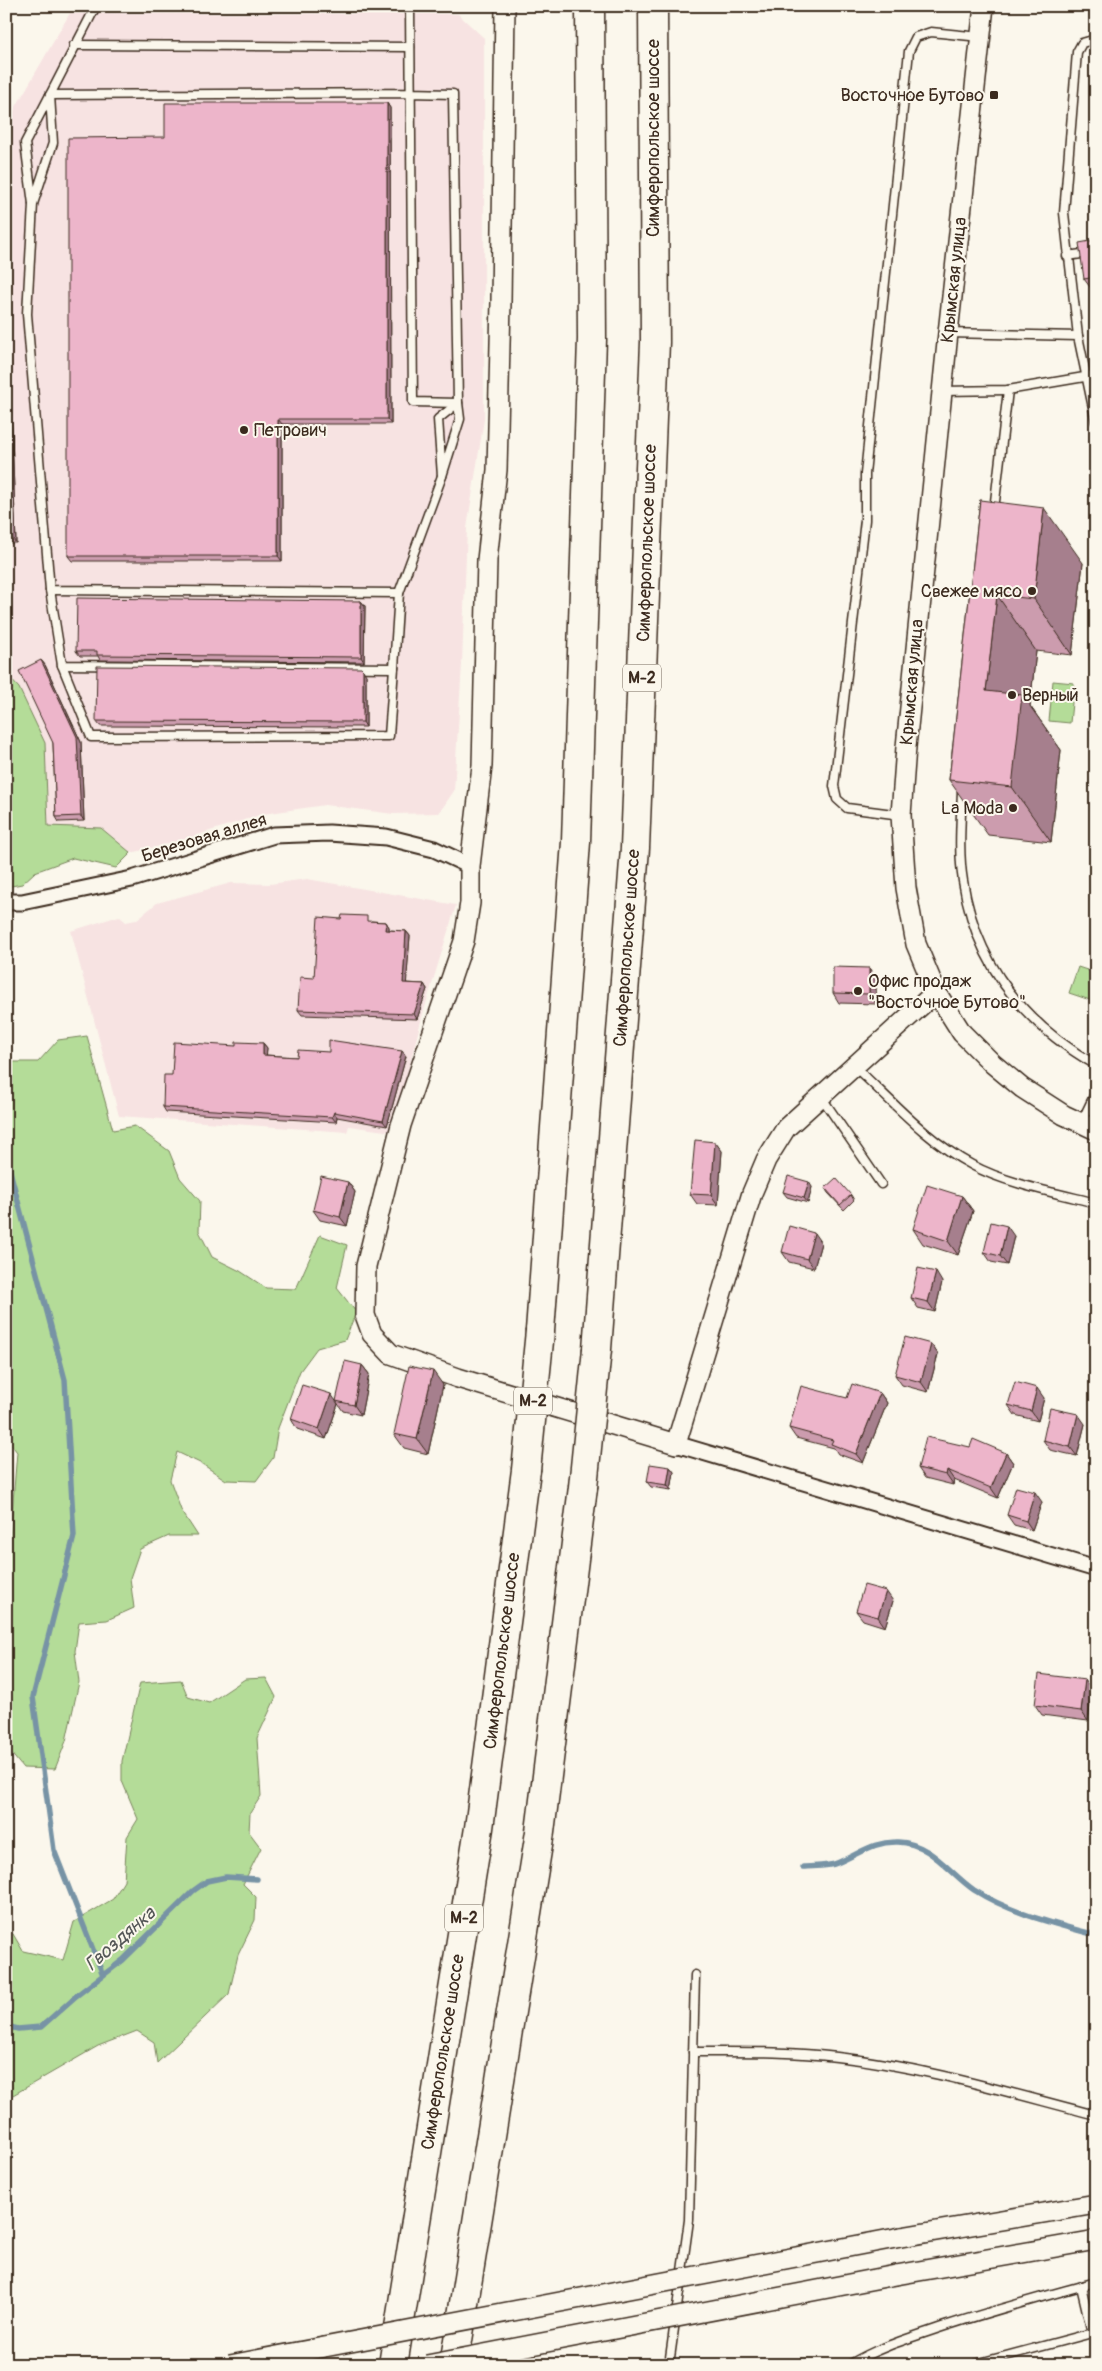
<svg xmlns="http://www.w3.org/2000/svg" width="1102" height="2371" viewBox="0 0 1102 2371" font-family="Pangolin,sans-serif">
<style>
.built{fill:#f7e3e2}
.green{fill:#b4dc98;stroke:#78835b}
.lines{fill:none;stroke-linecap:round;stroke-linejoin:round}
.stream{stroke:#7793a5;stroke-width:5.5}
.service-casing{stroke:#3b2a1e;stroke-width:11}
.minor-casing{stroke:#3b2a1e;stroke-width:19}
.tertiary-casing{stroke:#3b2a1e;stroke-width:22}
.motorway-casing{stroke:#3b2a1e;stroke-width:31}
.service{stroke:#fbf7ec;stroke-width:8}
.minor{stroke:#fbf7ec;stroke-width:15}
.tertiary{stroke:#fbf7ec;stroke-width:19}
.motorway{stroke:#fbf7ec;stroke-width:28}
.tertiary-bridge-casing{stroke:#3b2a1e;stroke-width:22;stroke-linecap:butt}
.motorway-bridge-casing{stroke:#3b2a1e;stroke-width:31;stroke-linecap:butt}
.tertiary-bridge{stroke:#fbf7ec;stroke-width:19}
.motorway-bridge{stroke:#fbf7ec;stroke-width:28}
.wall{fill:#cc9cae;stroke:#3b2a1e}
.shaded-wall{fill:#a67f8d;stroke:#3b2a1e}
.building{fill:#edb5ca;stroke:#3b2a1e}
.poi-dot{fill:#3b2a1e;stroke:#fbf7ec;stroke-width:2}
.labels{text-anchor:middle;dominant-baseline:central;stroke-width:4;stroke-linejoin:round;paint-order:stroke}
.shield{fill:#fbf7ec;stroke:#75685c;stroke-width:1}
.shield-label{font-size:16px;font-weight:bold;fill:#3b2a1e}
.poi-label{font-size:18px;fill:#3b2a1e;stroke:#fbf7ec;text-anchor:end}
.street-label{font-size:18px;fill:#3b2a1e;stroke:#fbf7ec}
.water-label{font-size:19px;font-style:italic;fill:#545656;stroke:#fbf7ec}
</style>
<rect width="100%" height="100%" fill="#fbf7ec"/>
<filter id="ink" filterUnits="userSpaceOnUse"><feTurbulence type="fractalNoise" baseFrequency=".02" numOctaves="2"/><feDisplacementMap in="SourceGraphic" scale="10" xChannelSelector="R" yChannelSelector="G"/><feConvolveMatrix kernelMatrix="1 2 1 2 8 2 1 2 1" color-interpolation-filters="sRGB"/></filter>
<g filter="url(#ink)">
<!-- built -->
<g class="built">
<polygon points="70,13 458,14 484,38 484,419 467,528 462,664 454,791 439,813 393,814 325,805 263,814 176,842 131,853 101,828 48,827 45,743 19,688 6,674 6,124"/>
<polygon points="307,879 456,905 422,1017 392,1132 349,1126 347,1132 119,1116 71,931 119,916 126,922 136,920 157,903 231,883 270,884"/>
</g>
<!-- green -->
<g class="green">
<polygon points="6,674 19,688 45,743 48,826 101,828 131,853 116,868 73,858 35,872 22,884 6,887"/>
<polygon points="1053,681 1074,683 1070,723 1049,721"/>
<polygon points="1078,967 1096,973 1096,1002 1069,993"/>
<polygon points="87,1036 113,1130 135,1126 169,1151 180,1178 200,1201 199,1231 212,1257 240,1271 266,1288 296,1289 320,1235 347,1245 337,1288 356,1312 345,1340 317,1348 300,1371 278,1428 273,1458 256,1481 226,1480 202,1464 177,1452 170,1480 181,1510 198,1536 169,1536 140,1549 130,1578 134,1608 107,1620 79,1622 75,1651 79,1682 66,1741 55,1769 23,1768 6,1747 6,1588 17,1452 6,1438 6,1058 8,1062 38,1062 58,1040"/>
<polygon points="266,1678 276,1697 257,1738 261,1796 250,1813 249,1832 261,1848 243,1884 256,1897 255,1920 238,1955 229,1994 157,2063 154,2042 137,2031 98,2046 6,2099 6,1934 13,1934 23,1951 63,1960 74,1922 113,1899 124,1881 127,1837 138,1819 122,1781 122,1761 140,1683 181,1680 188,1697 209,1703 245,1679"/>
</g>
<g class="lines">
<!-- stream -->
<g class="stream">
<polyline points="6,1156 65,1380 74,1536 33,1697 54,1850 103,1975"/>
<path d="M803,1867C814,1866 828,1867 837,1863C859,1854 874,1841 898,1842C931,1843 949,1873 974,1890C1010,1913 1055,1924 1096,1935"/>
<polyline points="6,2026 18,2029 41,2027 76,1996 123,1960 193,1891 207,1881 226,1877 257,1879"/>
</g>
<!-- service casing -->
<g class="service-casing">
<g id="service">
<polyline points="96,6 50,95 410,93 453,94 458,403 413,402 410,6"/>
<polyline points="74,45 410,47"/>
<polygon points="50,95 53,143 33,204 25,143"/>
<polyline points="33,204 27,314 50,590 399,593 442,476"/>
<polyline points="1067,256 1096,252"/>
<polyline points="948,333 1078,336 1096,422"/>
<polyline points="1078,336 1064,213 1077,52 1082,43 1096,39"/>
<polyline points="942,391 1008,390 1096,375"/>
<polygon points="458,403 460,419 442,476 438,419"/>
<polyline points="994,510 1008,390"/>
<polyline points="50,590 62,665 394,668 399,593"/>
<polyline points="62,665 91,737 389,736 394,668"/>
<path d="M962,790C961,820 958,851 963,881C976,964 1024,1024 1096,1065"/>
<polyline points="901,815 847,808 837,799 834,786 865,520 865,474 909,51 916,37 931,32 980,37"/>
<path d="M855,1067C892,1101 927,1141 972,1165C1004,1183 1060,1194 1096,1203"/>
<polyline points="822,1098 881,1184"/>
<polyline points="1081,1123 1096,1092"/>
<path d="M693,2052C741,2052 790,2051 837,2057C925,2067 1010,2093 1096,2115"/>
<polyline points="669,2365 689,2220 695,1975"/>
<path d="M849,2365C878,2347 913,2337 945,2326C995,2310 1045,2296 1096,2282"/>
<polyline points="972,2365 1092,2333 1081,2286"/>
</g>
</g>
<!-- minor casing -->
<g class="minor-casing">
<g id="minor">
<polyline points="6,902 22,902 132,879 274,835 329,833 386,837 434,849 470,866"/>
<polyline points="676,1444 1096,1569"/>
</g>
</g>
<!-- tertiary casing -->
<g class="tertiary-casing">
<g id="tertiary">
<polyline points="505,6 501,302 497,470 487,560 482,766 470,866 470,903 464,941 401,1125 366,1266 365,1315 372,1334 391,1354 458,1378 676,1444 752,1193 766,1160 786,1128 936,992"/>
<polyline points="984,6 948,333 906,747 901,815 906,888 916,944 936,992 962,1033 993,1064 1022,1088 1064,1115 1096,1130"/>
<polyline points="901,2237 1096,2204"/>
<polyline points="896,2275 1096,2240"/>
</g>
</g>
<!-- motorway casing -->
<g class="motorway-casing">
<g id="motorway">
<polyline points="540,1331 576,842 592,339 590,6"/>
<polyline points="597,1349 635,848 655,342 653,6"/>
<polyline points="393,2365 479,1828 526,1470"/>
<polyline points="454,2365 540,1832 583,1487"/>
</g>
</g>
<!-- service -->
<use href="#service" class="service"/>
<!-- minor -->
<use href="#minor" class="minor"/>
<!-- tertiary -->
<use href="#tertiary" class="tertiary"/>
<!-- motorway -->
<use href="#motorway" class="motorway"/>
<!-- tertiary-bridge casing -->
<g class="tertiary-bridge-casing">
<g id="tertiary-bridge">
<polyline points="230,2365 901,2237"/>
<polyline points="427,2365 896,2275"/>
</g>
</g>
<!-- motorway-bridge casing -->
<g class="motorway-bridge-casing">
<g id="motorway-bridge">
<polyline points="526,1470 540,1331"/>
<polyline points="583,1487 597,1349"/>
</g>
</g>
<!-- tertiary-bridge -->
<use href="#tertiary-bridge" class="tertiary-bridge"/>
<!-- motorway-bridge -->
<use href="#motorway-bridge" class="motorway-bridge"/>
</g>
<!-- wall -->
<g class="wall">
<polygon points="387,103 390,108 391,424 282,424 282,561 72,561 68,556 165,137"/>
<polygon points="1096,240 1096,295 1084,279"/>
<polygon points="6,396 11,410 16,543 6,543"/>
<polygon points="980,500 1083,563 1072,655 1036,651 1030,706 1061,750 1051,842 988,835 949,780"/>
<polygon points="361,601 365,606 364,662 100,660 98,656 80,656 76,651"/>
<polygon points="41,660 45,665 81,742 84,821 59,822 56,817 53,743"/>
<polygon points="366,675 366,727 100,726 96,721"/>
<polygon points="371,921 386,922 389,927 389,930 406,931 410,936 406,983 424,984 427,989 417,1019 302,1015 298,1010"/>
<polygon points="869,968 876,978 876,1004 839,1003 833,993"/>
<polygon points="263,1043 267,1048 266,1055 297,1057 406,1056 387,1126 337,1117 336,1122 166,1112 163,1107 172,1075 236,1046"/>
<polygon points="715,1142 722,1151 718,1205 697,1204 690,1194"/>
<polygon points="348,1182 355,1192 347,1226 320,1220 313,1210"/>
<polygon points="812,1187 808,1203 787,1197 783,1192"/>
<polygon points="825,1188 851,1195 854,1200 844,1210 828,1193"/>
<polygon points="962,1196 973,1211 958,1255 923,1244 913,1229"/>
<polygon points="1014,1236 1007,1265 991,1262 984,1252"/>
<polygon points="821,1243 814,1268 789,1262 782,1252"/>
<polygon points="942,1282 935,1312 918,1308 911,1298"/>
<polygon points="931,1344 938,1354 928,1392 902,1385 895,1375"/>
<polygon points="362,1365 369,1374 361,1415 343,1411 336,1401"/>
<polygon points="443,1385 428,1454 404,1448 394,1434"/>
<polygon points="880,1393 887,1403 863,1463 838,1454 834,1448 796,1438 789,1428 847,1398"/>
<polygon points="1044,1398 1038,1421 1015,1415 1008,1405"/>
<polygon points="338,1404 326,1439 297,1429 291,1419"/>
<polygon points="1085,1424 1077,1456 1050,1450 1043,1440"/>
<polygon points="970,1447 1006,1453 1013,1463 998,1498 954,1480 953,1485 925,1478 918,1468"/>
<polygon points="670,1467 674,1472 671,1490 651,1487 647,1482"/>
<polygon points="1042,1502 1032,1530 1014,1525 1007,1515"/>
<polygon points="893,1601 885,1627 863,1620 856,1611"/>
<polygon points="1092,1690 1088,1721 1042,1715 1035,1705"/>
</g>
<!-- shaded-wall -->
<g class="shaded-wall">
<polygon points="387,103 390,108 391,424 387,419"/>
<polygon points="6,396 11,410 16,543 12,538"/>
<polygon points="278,419 282,424 282,561 278,556"/>
<polygon points="1044,508 1083,563 1072,655 1034,599"/>
<polygon points="997,595 1036,651 1030,706 1061,750 1051,842 1012,787 986,691"/>
<polygon points="361,601 365,606 364,662 361,657"/>
<polygon points="41,660 45,665 81,742 84,821 81,816"/>
<polygon points="363,670 366,675 366,727 363,722"/>
<polygon points="386,922 389,927 389,935 385,930"/>
<polygon points="406,931 410,936 406,988 403,983"/>
<polygon points="869,968 876,978 876,1004 869,994"/>
<polygon points="424,984 427,989 417,1019 414,1014"/>
<polygon points="263,1043 267,1048 266,1060 263,1055"/>
<polygon points="402,1051 406,1056 387,1126 383,1121"/>
<polygon points="334,1112 337,1117 336,1122 332,1117"/>
<polygon points="715,1142 722,1151 718,1205 711,1195"/>
<polygon points="348,1182 355,1192 347,1226 340,1217"/>
<polygon points="809,1182 812,1187 808,1203 804,1198"/>
<polygon points="962,1196 973,1211 958,1255 948,1241"/>
<polygon points="1007,1226 1014,1236 1007,1265 1000,1256"/>
<polygon points="814,1233 821,1243 814,1268 807,1259"/>
<polygon points="936,1272 942,1282 935,1312 928,1302"/>
<polygon points="931,1344 938,1354 928,1392 921,1382"/>
<polygon points="362,1365 369,1374 361,1415 354,1405"/>
<polygon points="433,1371 443,1385 428,1454 417,1439"/>
<polygon points="1037,1388 1044,1398 1038,1421 1031,1411"/>
<polygon points="880,1393 887,1403 863,1463 856,1454"/>
<polygon points="331,1394 338,1404 326,1439 319,1429"/>
<polygon points="1078,1414 1085,1424 1077,1456 1070,1447"/>
<polygon points="1006,1453 1013,1463 998,1498 991,1488"/>
<polygon points="670,1467 674,1472 671,1490 667,1485"/>
<polygon points="947,1470 954,1480 953,1485 946,1475"/>
<polygon points="1035,1492 1042,1502 1032,1530 1026,1521"/>
<polygon points="886,1591 893,1601 885,1627 878,1617"/>
<polygon points="1085,1680 1092,1690 1088,1721 1081,1711"/>
</g>
<!-- building -->
<g class="building">
<polygon points="165,103 387,103 387,419 278,419 278,556 68,556 68,138 165,137"/>
<polygon points="1096,240 1096,277 1084,279 1079,243"/>
<polygon points="6,401 8,405 12,538 6,538"/>
<polygon points="980,500 1044,508 1034,599 997,595 986,691 1022,695 1012,787 949,780"/>
<polygon points="77,598 361,601 361,657 97,655 97,651 76,651"/>
<polygon points="41,660 77,737 81,816 56,817 53,743 19,671"/>
<polygon points="97,666 361,668 363,670 363,722 96,721"/>
<polygon points="342,915 367,916 367,921 386,922 385,930 406,931 403,983 424,984 414,1014 298,1010 300,977 314,978 318,917 341,919"/>
<polygon points="833,967 869,968 869,994 833,993"/>
<polygon points="329,1040 402,1051 383,1121 334,1112 332,1117 163,1107 164,1075 172,1075 174,1042 236,1046 236,1042 263,1043 263,1055 297,1057 298,1050 329,1052"/>
<polygon points="695,1140 715,1142 711,1195 690,1194"/>
<polygon points="321,1176 348,1182 340,1217 313,1210"/>
<polygon points="788,1176 809,1182 804,1198 783,1192"/>
<polygon points="836,1178 851,1195 840,1205 825,1188"/>
<polygon points="927,1185 962,1196 948,1241 913,1229"/>
<polygon points="991,1222 1007,1226 1000,1256 984,1252"/>
<polygon points="789,1226 814,1233 807,1259 782,1252"/>
<polygon points="918,1268 936,1272 928,1302 911,1298"/>
<polygon points="905,1337 931,1344 921,1382 895,1375"/>
<polygon points="345,1361 362,1365 354,1405 336,1401"/>
<polygon points="409,1366 433,1371 417,1439 394,1434"/>
<polygon points="1015,1382 1037,1388 1031,1411 1008,1405"/>
<polygon points="852,1384 880,1393 856,1454 831,1444 833,1440 789,1428 801,1386 847,1398"/>
<polygon points="302,1385 331,1394 319,1429 291,1419"/>
<polygon points="1050,1408 1078,1414 1070,1447 1043,1440"/>
<polygon points="926,1437 970,1447 973,1439 1006,1453 991,1488 947,1470 946,1475 918,1468"/>
<polygon points="650,1464 670,1467 667,1485 647,1482"/>
<polygon points="1016,1487 1035,1492 1026,1521 1007,1515"/>
<polygon points="864,1585 886,1591 878,1617 856,1611"/>
<polygon points="1039,1674 1085,1680 1081,1711 1035,1705"/>
</g>
</g>
<!-- markers -->
<g class="poi-dot">
<rect x="989" y="90" width="10" height="10" rx="2.5"/>
<circle cx="244" cy="430" r="5"/>
<circle cx="1032" cy="591" r="5"/>
<circle cx="1012" cy="695" r="5"/>
<circle cx="1013" cy="808" r="5"/>
<circle cx="858" cy="991" r="5"/>
</g>
<g class="labels">
<!-- shield labels -->
<g class="shield">
<rect x="623" y="664.5" width="38" height="27" rx="4"/>
<rect x="514" y="1387.5" width="38" height="27" rx="4"/>
<rect x="445" y="1904.5" width="38" height="27" rx="4"/>
</g>
<g class="shield-label">
<text x="642" y="678">М-2</text>
<text x="533" y="1401">М-2</text>
<text x="464" y="1918">М-2</text>
</g>
<!-- poi labels -->
<g class="poi-label">
<text x="984" y="95">Восточное Бутово</text>
<text x="254" y="430" text-anchor="start">Петрович</text>
<text x="1022" y="591">Свежее мясо</text>
<text x="1022" y="695" text-anchor="start">Верный</text>
<text x="1003" y="808">La Moda</text>
<text x="868" y="981" text-anchor="start">Офис продаж<tspan x="868" dy="21">"Восточное Бутово"</tspan></text>
</g>
<!-- street labels -->
<g class="street-label">
<text transform="translate(653 138) rotate(-90)">Симферопольское шоссе</text>
<text transform="translate(954 280) rotate(-84)">Крымская улица</text>
<text transform="translate(647 543) rotate(-88)">Симферопольское шоссе</text>
<text transform="translate(912 682) rotate(-85)">Крымская улица</text>
<text transform="translate(204 838) rotate(-17)">Березовая аллея</text>
<text transform="translate(627 948) rotate(-86)">Симферопольское шоссе</text>
<text transform="translate(502 1651) rotate(-83)">Симферопольское шоссе</text>
<text transform="translate(443 2052) rotate(-81)">Симферопольское шоссе</text>
</g>
<!-- water labels -->
<g class="water-label">
<text transform="translate(120 1939) rotate(-41)">Гвоздянка</text>
</g>
</g>
<!-- margin -->
<rect width="1102" height="2371" fill="none" stroke="#fbf7ec" stroke-width="25"/>
<rect x="12" y="12" width="1077" height="2346" fill="none" stroke="#3b2a1e" stroke-width="2" filter="url(#ink)"/>
</svg>
